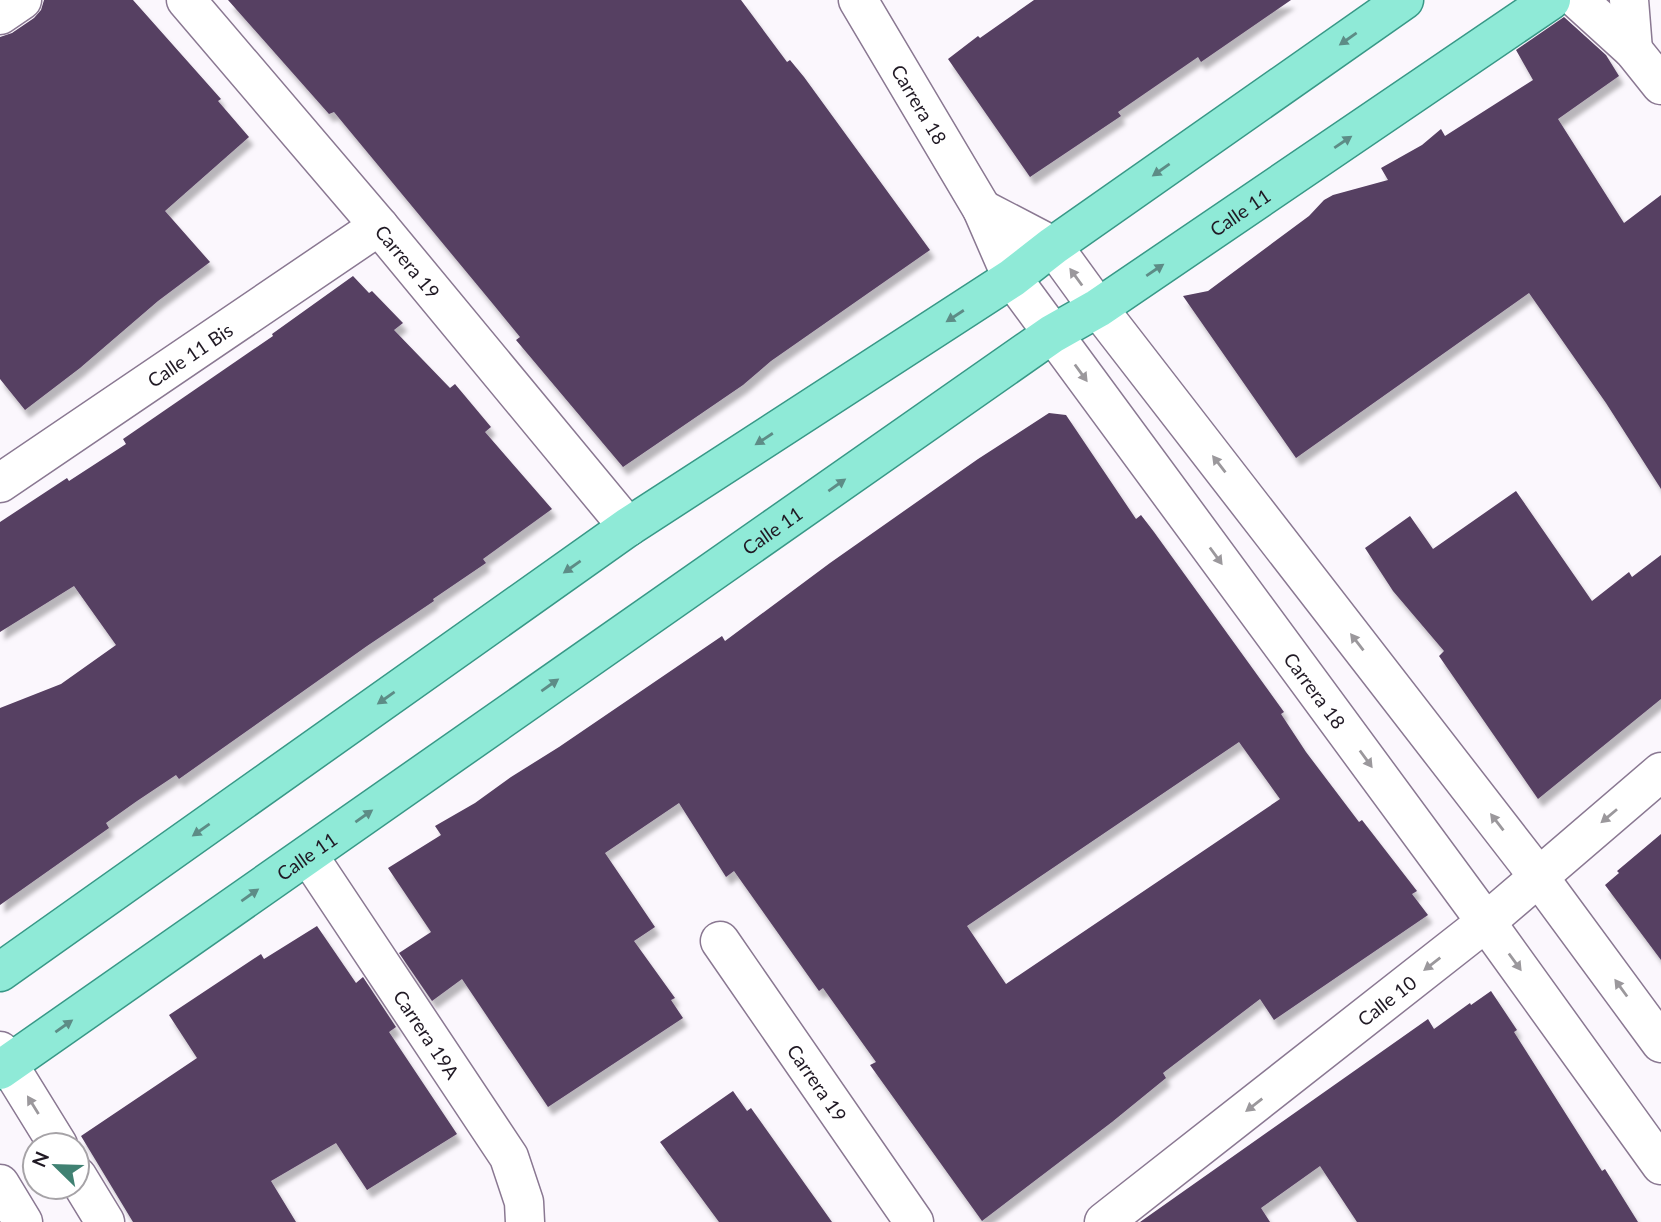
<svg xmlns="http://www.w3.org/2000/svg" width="1661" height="1222" viewBox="0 0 1661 1222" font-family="Lato,sans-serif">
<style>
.building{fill:#573f62;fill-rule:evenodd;filter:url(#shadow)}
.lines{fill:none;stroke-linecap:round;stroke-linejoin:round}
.minor-casing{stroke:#8a7892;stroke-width:41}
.major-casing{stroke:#389887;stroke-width:41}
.minor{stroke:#fff;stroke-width:38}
.major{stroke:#8fead7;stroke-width:38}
.oneway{fill:#5d8c86}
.oneway2{fill:#9b989c}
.labels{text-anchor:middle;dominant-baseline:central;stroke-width:7;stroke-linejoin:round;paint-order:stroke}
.street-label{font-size:19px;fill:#201924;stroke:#fff}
</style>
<defs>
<filter id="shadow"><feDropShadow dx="4.5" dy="8" stdDeviation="2" flood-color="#0004"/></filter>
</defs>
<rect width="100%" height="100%" fill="#fbf7fd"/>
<!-- building -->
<g class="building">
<polygon points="44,0 133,0 221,99 218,101 249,137 165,211 210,262 158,301 80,368 25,410 0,379 0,37 12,33 34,18 41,10"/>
<polygon points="228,0 741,0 787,62 790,60 804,77 930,250 771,361 743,385 623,467 516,340 520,337 493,304 334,112 329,114"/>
<polygon points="1034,0 1291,0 1201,62 1198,57 1118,112 1121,116 1030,177 948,59 978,36 980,38"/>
<polygon points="1564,17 1606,55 1619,76 1558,119 1624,223 1661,195 1661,489 1606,403 1529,293 1296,458 1183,296 1208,291 1309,216 1324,200 1333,195 1388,180 1381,168 1422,145 1441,129 1445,136 1533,80 1516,50"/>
<polygon points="353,276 369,293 372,291 403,323 394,330 450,388 455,384 491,427 485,432 552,509 483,559 486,563 433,599 434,601 367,646 179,779 176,775 137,801 106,823 109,828 0,905 0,708 61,684 116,645 74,586 0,632 0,522 67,478 69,481 126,444 123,439 273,336 272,334"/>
<path d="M1049,413L1066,415L1136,519L1141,515L1154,532L1284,712L1281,714L1306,752L1359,822L1362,820L1417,891L1412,894L1428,915L1274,1020L1260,999L1163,1073L1166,1078L1112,1122L982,1221L870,1065L876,1062L823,988L819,991L734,871L726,877L679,803L605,853L655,927L634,941L675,998L671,1000L683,1018L548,1107L462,979L432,1001L399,953L431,932L388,868L441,835L435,826L475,803L511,777L559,747L722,636L725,641L830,563L978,459ZM1239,742L1280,799L1006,984L967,926Z"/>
<polygon points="1516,491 1592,601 1629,572 1632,577 1661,555 1661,699 1538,799 1439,656 1444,651 1393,591 1365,548 1410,516 1433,549"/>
<polygon points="1661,834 1661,960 1605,885 1619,873 1617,871"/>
<polygon points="317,926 356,983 363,977 396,1027 389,1032 457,1134 367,1190 336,1143 271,1181 296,1222 133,1222 81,1136 197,1058 169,1015 261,954 264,959"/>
<polygon points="1491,991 1517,1030 1514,1032 1602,1171 1605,1169 1638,1222 1357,1222 1320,1166 1261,1208 1270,1222 1140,1222 1428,1019 1434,1029 1470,1003 1471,1005"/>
<polygon points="733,1091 747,1111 751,1108 832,1222 719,1222 660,1142"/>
</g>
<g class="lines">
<!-- minor casing -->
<g class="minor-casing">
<g id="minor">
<path id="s1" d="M186,0L379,226L628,527"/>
<path id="s2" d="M858,0L982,209L1012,278L1486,922L1661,1165"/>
<polyline points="1578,0 1633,50 1661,85"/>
<polyline points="1629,0 1633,50"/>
<polyline points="0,15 22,0"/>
<polyline points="982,209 1053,246 1098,308 1538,876 1661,1043"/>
<path id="s3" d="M0,483L379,226"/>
<path id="s4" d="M308,855L509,1157L524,1202L525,1222"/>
<path id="s5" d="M720,941L914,1222"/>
<polyline points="0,1051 58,1145"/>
<polyline points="77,1176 105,1222"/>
<polyline points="0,1184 23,1222"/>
<path id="s6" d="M1104,1222L1486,922L1661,772"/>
</g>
</g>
<!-- major casing -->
<g class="major-casing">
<g id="major">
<polyline points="0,972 628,527 1012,278 1053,246 1404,0"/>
<path id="s7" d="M0,1070L1052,334L1098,308L1551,0"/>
</g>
</g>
<!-- minor -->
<use href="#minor" class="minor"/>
<!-- major -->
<use href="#major" class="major"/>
</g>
<!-- one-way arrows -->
<defs><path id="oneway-solid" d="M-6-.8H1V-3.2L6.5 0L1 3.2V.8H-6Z" transform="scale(1.75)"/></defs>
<g class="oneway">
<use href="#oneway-solid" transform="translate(1348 39) rotate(145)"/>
<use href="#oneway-solid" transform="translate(1343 142) rotate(-34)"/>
<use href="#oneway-solid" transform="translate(1161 170) rotate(145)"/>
<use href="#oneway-solid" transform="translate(1155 270) rotate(-34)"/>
<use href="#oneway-solid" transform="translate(955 316) rotate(147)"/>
<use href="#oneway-solid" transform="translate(764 439) rotate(147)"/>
<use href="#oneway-solid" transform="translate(837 485) rotate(-35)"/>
<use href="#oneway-solid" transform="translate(572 567) rotate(145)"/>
<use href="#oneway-solid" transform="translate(550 685) rotate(-35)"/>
<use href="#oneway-solid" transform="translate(386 698) rotate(145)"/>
<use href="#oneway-solid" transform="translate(364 816) rotate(-35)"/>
<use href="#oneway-solid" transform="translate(201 830) rotate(145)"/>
<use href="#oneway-solid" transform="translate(250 895) rotate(-35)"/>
<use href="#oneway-solid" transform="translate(64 1026) rotate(-35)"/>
</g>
<g class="oneway2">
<use href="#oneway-solid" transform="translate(1076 277) rotate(-126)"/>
<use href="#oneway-solid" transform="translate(1081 373) rotate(54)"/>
<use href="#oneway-solid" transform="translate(1219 464) rotate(-128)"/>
<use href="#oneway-solid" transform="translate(1216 556) rotate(54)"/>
<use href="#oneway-solid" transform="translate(1357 642) rotate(-128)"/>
<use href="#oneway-solid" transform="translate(1366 759) rotate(54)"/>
<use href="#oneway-solid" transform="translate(1609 816) rotate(140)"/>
<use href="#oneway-solid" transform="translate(1497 822) rotate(-128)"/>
<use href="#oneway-solid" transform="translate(1515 962) rotate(54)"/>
<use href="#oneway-solid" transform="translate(1432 964) rotate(142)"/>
<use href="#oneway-solid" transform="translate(1621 988) rotate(-126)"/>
<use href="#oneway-solid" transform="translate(33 1105) rotate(-122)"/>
<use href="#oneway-solid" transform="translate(1254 1105) rotate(142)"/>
</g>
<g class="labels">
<!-- street labels -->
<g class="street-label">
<text stroke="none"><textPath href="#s2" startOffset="121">Carrera 18</textPath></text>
<text stroke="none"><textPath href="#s7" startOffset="1508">Calle 11</textPath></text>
<text stroke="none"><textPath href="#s1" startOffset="343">Carrera 19</textPath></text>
<text stroke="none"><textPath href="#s3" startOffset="229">Calle 11 Bis</textPath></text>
<text stroke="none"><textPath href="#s7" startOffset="942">Calle 11</textPath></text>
<text stroke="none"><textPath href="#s2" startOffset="830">Carrera 18</textPath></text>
<text stroke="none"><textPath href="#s7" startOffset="374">Calle 11</textPath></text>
<text stroke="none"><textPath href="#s6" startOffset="359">Calle 10</textPath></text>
<text stroke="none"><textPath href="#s4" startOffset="215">Carrera 19A</textPath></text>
<text stroke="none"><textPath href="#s5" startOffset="172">Carrera 19</textPath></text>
</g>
</g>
<!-- north arrow -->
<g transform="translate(56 1166) rotate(293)"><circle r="33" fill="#ffffff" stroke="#a6a3a7" stroke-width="2"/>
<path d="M0-5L12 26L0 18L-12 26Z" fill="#408172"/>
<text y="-10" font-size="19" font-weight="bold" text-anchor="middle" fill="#201924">N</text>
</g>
</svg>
